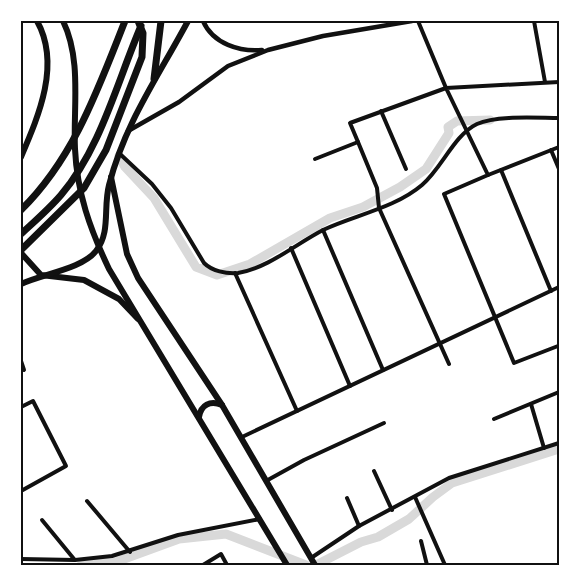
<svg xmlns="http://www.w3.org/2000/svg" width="580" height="586" viewBox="0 0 580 586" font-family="'Varela Round',sans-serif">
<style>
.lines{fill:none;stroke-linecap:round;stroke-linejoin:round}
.canal{stroke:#d9d9d9;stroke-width:9}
.minor{stroke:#111;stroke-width:4}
.tertiary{stroke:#111;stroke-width:4.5}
.primary{stroke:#111;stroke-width:6}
.trunk{stroke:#111;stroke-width:7}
.neatline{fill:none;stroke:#111;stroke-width:2}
</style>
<rect width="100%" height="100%" fill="#fff"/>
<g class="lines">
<!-- canal -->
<g class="canal">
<polyline points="119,156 125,167 154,198 196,267 217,275 250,264 330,218 363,207 400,187 426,169 449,133 448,127 457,121 490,120"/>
<polyline points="81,565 93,562 116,562 179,539 226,534 306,565"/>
<polyline points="316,565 361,542 378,537 409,519 433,497 452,483 559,449"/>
</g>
<!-- minor -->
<g class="minor">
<polyline points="534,21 545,82"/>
<polyline points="381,111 406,169"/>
<polyline points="358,142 377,188 379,208 449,364"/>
<polyline points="551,150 559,169"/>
<path d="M120,154L152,184L171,208L204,263C212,271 226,274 238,273C268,268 296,244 323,230C355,215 395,208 422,185C442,168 454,135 477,124C497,115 537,118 559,118"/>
<polyline points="315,159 358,142 350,123 446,88 418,21"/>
<polyline points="501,170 551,291"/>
<polyline points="488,175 559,147"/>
<polyline points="323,230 383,370"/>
<polyline points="291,248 350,386"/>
<polyline points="235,273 297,411"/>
<polyline points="558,346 514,363 444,194 488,175 446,88 559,82"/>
<polyline points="21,361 24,370"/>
<polyline points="531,404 544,448"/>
<polyline points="21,407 33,401 66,466 21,491"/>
<polyline points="494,419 559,392"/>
<polyline points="242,437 559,287"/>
<polyline points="374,471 392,510"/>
<polyline points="266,481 304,460 384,423"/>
<polyline points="415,497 445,565"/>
<polyline points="347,498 359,526"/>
<polyline points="87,501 130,552"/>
<polyline points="42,520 74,559"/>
<polyline points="421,541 427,565"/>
<polyline points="311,558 359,526 449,478 559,443"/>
<polyline points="21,559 75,560 112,556 178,535 260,519"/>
<polyline points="203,565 221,554 227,565"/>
</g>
<!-- tertiary -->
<g class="tertiary">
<path d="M203,21C213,44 240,52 262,50"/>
<polyline points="128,131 179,102 228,66 268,50 323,36 412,21"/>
</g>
<!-- primary -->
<g class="primary">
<path d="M63,21C82,60 73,108 75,149C77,193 90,229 109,269L287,565"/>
<path d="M21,157C39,115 61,64 37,21"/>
<polyline points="111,177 127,254 138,278 222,405 315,565"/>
<polyline points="21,253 41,275 84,280 119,299 138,319"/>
<path d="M21,284C42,274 82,269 96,251C111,232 103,208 109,185C125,123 158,77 188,21"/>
<path d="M199,417C201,405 210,400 222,405"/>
</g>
<!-- trunk -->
<g class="trunk">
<polyline points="154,79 161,21"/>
<path d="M21,210C74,158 98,89 125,21"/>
<path d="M21,234C35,221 49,209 61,195C101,148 117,82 141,26"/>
<polyline points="21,250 84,188 106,150 142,57 143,33 138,21"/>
</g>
</g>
<!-- border -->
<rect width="580" height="586" fill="none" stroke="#ffffff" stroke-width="45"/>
<rect x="22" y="22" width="536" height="542" class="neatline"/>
</svg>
